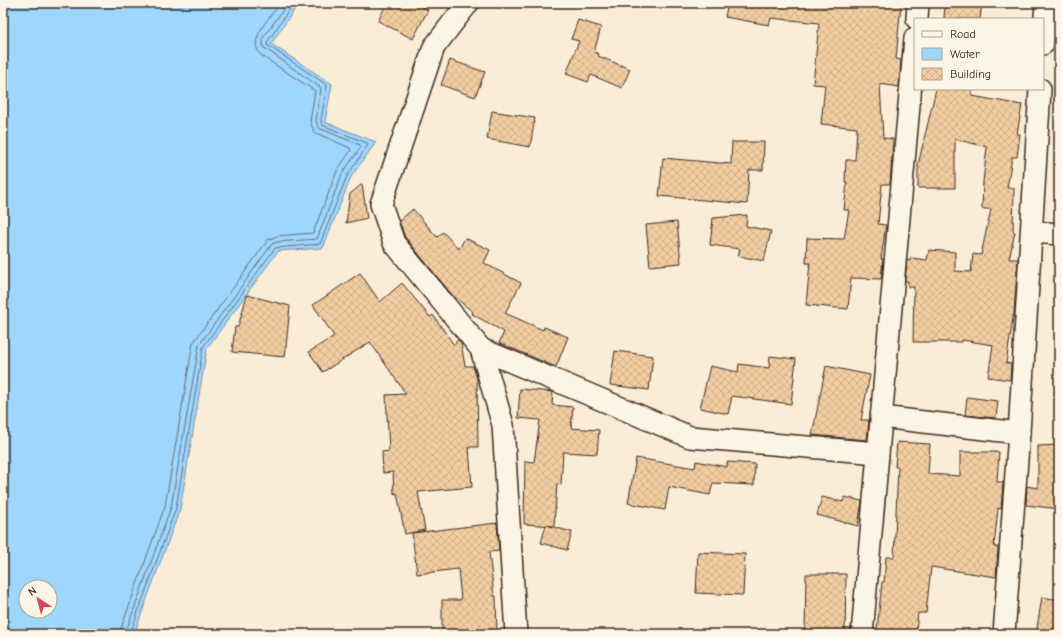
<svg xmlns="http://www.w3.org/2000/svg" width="1062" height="637" viewBox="0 0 1062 637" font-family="'Comic Neue',sans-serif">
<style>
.water{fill:#9ed6fe;stroke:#7691a4;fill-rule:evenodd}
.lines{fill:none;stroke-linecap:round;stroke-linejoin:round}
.shore{stroke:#636f78;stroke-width:1}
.building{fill:url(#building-cross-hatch);stroke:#3b2a1e}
.minor-casing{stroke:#3b2a1e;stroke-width:24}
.minor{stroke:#fcf5e5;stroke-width:21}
</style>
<defs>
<pattern id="building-cross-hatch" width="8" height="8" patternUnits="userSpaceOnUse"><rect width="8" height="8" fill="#f2cda2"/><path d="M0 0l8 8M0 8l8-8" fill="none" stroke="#d0b08b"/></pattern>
</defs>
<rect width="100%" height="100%" fill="#faedd8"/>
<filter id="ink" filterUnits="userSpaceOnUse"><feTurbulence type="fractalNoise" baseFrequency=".025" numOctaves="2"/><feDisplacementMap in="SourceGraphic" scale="8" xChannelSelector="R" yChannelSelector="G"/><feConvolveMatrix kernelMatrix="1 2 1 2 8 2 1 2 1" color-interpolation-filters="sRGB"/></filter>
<g filter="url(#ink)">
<!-- water -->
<path class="water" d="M3,3H299L271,44L332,84L325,122L376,142L351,177L323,248L278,251L207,348L180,509L134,634H3ZM26,587H50V611H26Z"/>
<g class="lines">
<!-- shore -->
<g class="shore">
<path d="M119,634L165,506L193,343L268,240L277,236L313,233L337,171L351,150L350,148L314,132L310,121L315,91L262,56C245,41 271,17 280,3"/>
<polyline points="125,634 171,507 199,345 272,244 277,242 317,239 342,174 361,147 360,145 319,128 316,121 321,88 263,47 263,38 288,3"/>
<polyline points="130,634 176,508 203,347 275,248 320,244 347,176 368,145 367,143 322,125 321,120 327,85 267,45 268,41 294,3"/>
</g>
</g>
<!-- building -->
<g class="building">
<polygon points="387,3 415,3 428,10 413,39 378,21"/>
<polygon points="728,3 901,3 896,59 901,60 899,87 880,84 883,138 893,139 890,184 882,184 878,224 886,225 881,259 883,259 881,279 851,278 848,309 806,305 810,263 806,263 807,238 844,239 849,210 844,210 847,182 845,182 846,160 855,160 857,128 821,124 825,85 813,84 819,23 771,18 769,25 725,17"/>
<polygon points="945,3 982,3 980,19 944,19"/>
<polygon points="578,20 601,27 594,52 599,54 598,56 630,69 622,88 591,75 588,82 566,74 579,41 571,39"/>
<polygon points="450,60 485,72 475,97 441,85"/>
<polygon points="936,89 972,89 972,96 1022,105 1017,134 1020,134 1017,157 1012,157 1007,188 1014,188 1013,231 1015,232 1009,259 1018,259 1014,312 1006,363 1011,364 1010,380 988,377 993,345 962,340 962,342 913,342 914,287 908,287 908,281 905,281 907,260 910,261 911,258 927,260 929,250 955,252 955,271 971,272 973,254 981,255 991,209 982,209 983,182 987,147 955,139 955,188 918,188 918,165"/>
<polygon points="492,111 535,118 530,147 487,139"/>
<polygon points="732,142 764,142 763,170 749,170 747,204 659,196 663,158 731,164"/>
<polygon points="362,184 367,218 346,223 350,194"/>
<polygon points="413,209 437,237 443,232 459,249 465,238 490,250 484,263 521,283 505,313 543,330 544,327 568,337 556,367 499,343 504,332 472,314 473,312 452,295 405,237 399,221"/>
<polygon points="747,215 746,226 771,231 764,261 738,256 740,249 710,245 713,218"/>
<polygon points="677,222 681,263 650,266 646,225"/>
<polygon points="360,273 380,302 402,283 430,317 433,315 454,345 458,339 461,343 465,366 473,366 477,379 478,447 469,447 472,487 418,492 425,530 405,534 397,493 394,494 393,472 383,473 382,452 389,451 386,395 406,394 370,342 323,372 309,352 334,336 313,305"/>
<polygon points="247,295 290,306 285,357 232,352 235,327 238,327"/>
<polygon points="615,351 653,356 649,390 610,385"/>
<polygon points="770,356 796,359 791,404 732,396 728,414 700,408 710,366 738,372 739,364 769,368"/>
<polygon points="826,366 870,375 861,420 869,420 867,440 812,435"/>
<polygon points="520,389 553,392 552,405 573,407 571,428 599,430 597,454 563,452 561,485 557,484 554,526 524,524 525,461 534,462 540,420 518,418"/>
<polygon points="967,397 998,401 996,418 965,415"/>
<polygon points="897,442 930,444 928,474 960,476 960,452 999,452 997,482 1003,482 1001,509 998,508 994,547 998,547 996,577 931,567 926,613 918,613 916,632 877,630 882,582 884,582 886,557 894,557 898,467 895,467"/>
<polygon points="1059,445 1059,509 1026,505 1027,486 1038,488 1038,446"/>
<polygon points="636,458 695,468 696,461 727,467 727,462 755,464 754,485 713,483 710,495 669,487 665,510 628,503"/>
<polygon points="822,497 843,502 844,497 862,501 858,526 817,515"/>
<polygon points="497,523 499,551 489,552 494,596 496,596 497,634 442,634 442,600 461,600 458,569 417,574 412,533"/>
<polygon points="546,525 572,532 567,550 541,543"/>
<polygon points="698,552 745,554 743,595 696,593"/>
<polygon points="806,574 846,574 845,634 805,634"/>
<polygon points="1042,597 1059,600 1059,634 1036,634"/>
</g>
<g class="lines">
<!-- minor casing -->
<g class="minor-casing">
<g id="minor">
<polyline points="468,3 434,47 381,204 394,243 481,349 503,425 516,634"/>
<polyline points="917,19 918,3"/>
<polyline points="1043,44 1046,3"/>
<polyline points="1032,232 1059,234"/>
<polyline points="481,349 690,437 878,453"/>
<polyline points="881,417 1019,433"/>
<polyline points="862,634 915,38"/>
<polyline points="1004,634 1019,433 1040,89"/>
</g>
</g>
<!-- minor -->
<use href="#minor" class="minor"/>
</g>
</g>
<!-- margin -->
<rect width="1062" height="637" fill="none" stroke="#fcf5e5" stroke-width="16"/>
<rect x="8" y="8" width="1046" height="621" fill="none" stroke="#3b2a1e" stroke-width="1.5" filter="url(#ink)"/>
<!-- legend -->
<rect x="914" y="18" width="130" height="72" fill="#fcf5e5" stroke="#afa495"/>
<rect x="922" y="31" width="20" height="6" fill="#fcf5e5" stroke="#afa495"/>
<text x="950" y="38" font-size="12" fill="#3b2a1e">Road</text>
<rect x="922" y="48" width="20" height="12" fill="#9ed6fe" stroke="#afa495"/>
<text x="950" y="58" font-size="12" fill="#3b2a1e">Water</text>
<rect x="922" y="68" width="20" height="12" fill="url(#building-cross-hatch)" stroke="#afa495"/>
<text x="950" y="78" font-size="12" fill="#3b2a1e">Building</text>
<!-- north arrow -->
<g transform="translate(38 599) rotate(324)"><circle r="19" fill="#fcf5e5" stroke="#afa495"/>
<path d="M0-3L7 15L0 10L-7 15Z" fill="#d1495b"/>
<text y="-6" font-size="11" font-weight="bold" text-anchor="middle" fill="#3b2a1e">N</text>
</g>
</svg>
